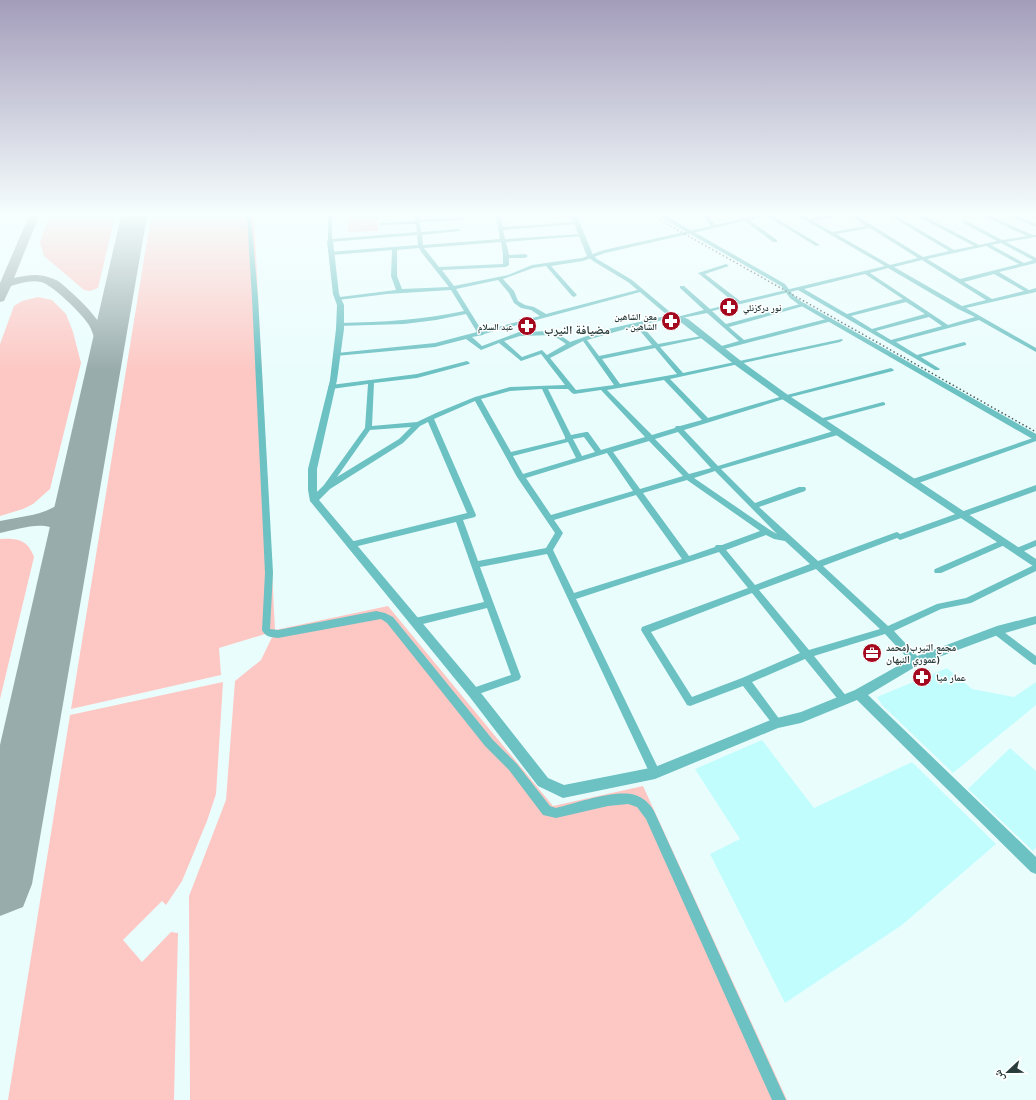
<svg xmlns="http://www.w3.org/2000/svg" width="1036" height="1100" viewBox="0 0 1036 1100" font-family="Mulish,'Noto Naskh Arabic',sans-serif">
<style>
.built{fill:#c2fdfe}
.green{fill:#fdc8c4}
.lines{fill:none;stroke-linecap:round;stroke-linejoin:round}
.taxiway{fill:#99acac;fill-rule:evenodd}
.runway{fill:#99acac;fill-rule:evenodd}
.minor{fill:#6cc1c3;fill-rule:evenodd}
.tertiary{fill:#6cc1c3;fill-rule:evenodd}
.rail{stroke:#485c5c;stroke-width:1.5;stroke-dasharray:1.5 2.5;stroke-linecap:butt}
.labels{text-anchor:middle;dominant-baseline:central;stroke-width:3;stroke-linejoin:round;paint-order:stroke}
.far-poi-label{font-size:9px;font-weight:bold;fill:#293d3d;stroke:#fff;text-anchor:end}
.poi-label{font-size:10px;font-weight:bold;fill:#293d3d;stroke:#fff;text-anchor:start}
.far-district-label{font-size:12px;font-weight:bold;fill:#293d3d;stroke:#fff}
</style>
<rect width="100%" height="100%" fill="#eafdfd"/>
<!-- built -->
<g class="built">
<polygon points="947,668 972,689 1014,697 1036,682 1036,705 953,773 882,705 877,697"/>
<polygon points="762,740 814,808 912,762 996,844 902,925 785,1003 710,854 740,839 695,769"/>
<polygon points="1010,748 1036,771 1036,848 1033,851 968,789"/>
</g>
<!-- green -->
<g class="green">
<polygon points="49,216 115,216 98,288 90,291 84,290 44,256 40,242"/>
<polygon points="151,216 254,216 275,630 388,606 553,806 643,786 787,1100 190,1100 189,896 226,800 235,681 261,660 275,631 219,648 221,675 71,709"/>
<polygon points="349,216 378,216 378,231 348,232"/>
<polygon points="38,297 52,300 66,314 73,332 81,363 50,489 33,504 23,509 0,516 0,344 14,306 22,301"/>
<path d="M0,539C17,538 27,539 34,557L0,699Z"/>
<polygon points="223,682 216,794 207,821 182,881 166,905 162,901 123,940 142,962 171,932 178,933 174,1100 8,1100 70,715"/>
</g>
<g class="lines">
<!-- taxiway -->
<g class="taxiway">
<path d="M29,216H39L14,278C27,275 39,273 51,278C59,280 64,286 71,292C92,311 103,324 113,351L111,354H101C96,346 94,334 89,325C83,315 53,285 41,282C31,280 20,283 11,286L4,301L0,302V283Z"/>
<path d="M77,491L83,493L85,497C80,506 70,514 61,518C69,522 74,526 79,534L76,539C61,543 62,531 50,527C35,523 15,530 0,533V521C18,517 38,516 54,507C63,502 67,494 77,491Z"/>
</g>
<!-- runway -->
<polygon class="runway" points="121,216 147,216 32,884 23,907 0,916 0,745"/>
<!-- minor -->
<g class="minor">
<path d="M247,216H251L258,298L273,573L270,629L278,630L376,611L385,613L393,617L493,740L517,764L550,806L556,808C577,803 615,789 635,795C644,798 650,804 654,811L786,1100H772L646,819L637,807L628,804L608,806L556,818L543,815L509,770L485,746L387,623L381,619L278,638C271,637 265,637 262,630L265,573L252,298Z"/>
<path d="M328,216H332V239L417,232L416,224L381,225L379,224L381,223L415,221V216H419L420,220L464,218L466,219L464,220L420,222L421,232L459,229L461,230L459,231L422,235L423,245L500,239L496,216H500L503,227L578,222L580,223L578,224L503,230L505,239L582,234L584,235L582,236L506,242L509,255L525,254L528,256L525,258H509V265L506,267L442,270L454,286L508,275L532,265L582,258L604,250L711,226L704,216H708L715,225L745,218L762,216V217L749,220L777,240V242H773L745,221L605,253L583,261L551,266L576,294L577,295L574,297L572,296L546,266L533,268L503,279L514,291L518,301L525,305L534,307L546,314L641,289L644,291L484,334L483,335L472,337L482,346L519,332L554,331L570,342L604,330L674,314L676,315V317L641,325L658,344L707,335V337L660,347L683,373L842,339L843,340L840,342L670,379L708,418L783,396L891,368L894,370L893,371L787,398L684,430L718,466L837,430H841V434L721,469L755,503L799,487H805L806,489L805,491L759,507L818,561L894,533L897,532L900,534L1036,485V491L903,539L900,540L897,538L823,566L888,626L937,604L966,598L1036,564V571L971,603L941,609L894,631L919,658L921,661L919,664L916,665L913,664L885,634L814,656L847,697L849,700L847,703L844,704L841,703L805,659L752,682L780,720L782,723L780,726L777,727L774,726L743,686L690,706L687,705L641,630L642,627L748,588L719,552L576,599L659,770L660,773L659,776L655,778L651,776L547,554L480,567L521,677L519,680L516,681L473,696L470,695L468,692L470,689L511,675L487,608L415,626L412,625L411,622L412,619L415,618L484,602L456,522L350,548L346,545L350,542L467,513L428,422L420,426L403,443L330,489L317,502H311L310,500L311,498L324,485L365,428L368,384L331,389L328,387L331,385L417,374L467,361L470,363L469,364L417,378L374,383L372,426L417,422L436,413L475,397L510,387L565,385L541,354L521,361L499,343L481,350L466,339L435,347L335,356V354L337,353L435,343L477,332L466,314L436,320L404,324L338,326L337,325L340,323C382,322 423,320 464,311L451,290L387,294L338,300L337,299L340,297L396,290L391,276L392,250L331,255L329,254V252L418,245L417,235L328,242ZM501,242L503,254V264L439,267L424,248ZM419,248L422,253L449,287L402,289L397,276V250ZM498,280L509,293L514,303L521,308L531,310L540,316L482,331L456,289ZM636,326L652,345L599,356L587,340ZM553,335L566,344L547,355L542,350L522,357L504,341L520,336ZM583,341L614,385L576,390L550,358ZM655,348L677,374L620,384L602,359ZM664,380L702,420L680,426H676L675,428L652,435L607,390ZM542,389L565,437V439L511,452L481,399L510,391ZM548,389H568L572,393L574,394L601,390L645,437L601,450L588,432H586L571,435ZM475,401L517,477L555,533L546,548L478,561L463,520L475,517L476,515L434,419ZM411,427L399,439L337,477L370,430ZM678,432L711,468L689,474L655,439ZM584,437L595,452L582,456L573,439ZM649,441L683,476L640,489L613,452ZM568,442L576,458L523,474L513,456ZM607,453L633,491L551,515L526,478ZM715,471L777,534L770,530L694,478ZM687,480L760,531L722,545H716L715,547L689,556L643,493ZM636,495L682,559L574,593L553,550L563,533L554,520ZM766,535L774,539L785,541L810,564L755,585L726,550ZM816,569L880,629L809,650L759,590ZM752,593L800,653L742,678L692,697L651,632Z"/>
<polygon points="767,216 772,216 820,245 816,246"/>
<path d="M798,216H803L809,219L828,216H835V217L813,221L832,232L866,226L852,216H857L923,257L949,251L891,216H896L954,250L974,246L919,217V216H924L979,245L997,241L963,223V221H967L1002,240L1027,236L985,217V216H990L1033,235H1036V237L1006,242L1036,258V263L999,272L1029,290L1036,288V292L966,308L1036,348V352L979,320L896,342L917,355L964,342L966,343V345L921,357L940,369L939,370H935L798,290L712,311L726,324L804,303L807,305L729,327L744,340L830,318L832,319V321L720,350L717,348L718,347L739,341L707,313L677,319V317L704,310L680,288V286H684L710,309L735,303L698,273L726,264L729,266L705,274L740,301L885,266ZM870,228L918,258L890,265L836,234ZM1001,243L1033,260L1024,263L991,245ZM986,246L1019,264L960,279L927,259ZM922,260L986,300L962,306L894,267ZM888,268L958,309L975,317L948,325L870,273ZM865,274L903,299L847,314L804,289ZM994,274L1024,291L992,299L964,282ZM906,302L925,314L872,329L851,316ZM929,317L942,326L891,340L876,331Z"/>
<polygon points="1011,216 1016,216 1036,224 1036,227"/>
<polygon points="883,402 885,403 885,405 821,422 818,420 819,419"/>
<polygon points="1036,437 1036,441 916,484 910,484 909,482 910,480"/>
<polygon points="1004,539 1008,542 1007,544 941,573 935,573 934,571 935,569"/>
<polygon points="1036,540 1036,546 1017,554 1014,553 1013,551 1014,549"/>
<polygon points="997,627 1036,656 1036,665 1033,664 994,634 993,631 994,628"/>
</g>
<!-- tertiary -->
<g class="tertiary">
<polygon points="571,216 577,216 593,255 597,259 632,280 670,312 688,319 741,361 788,395 1036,559 1036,568 782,399 735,365 682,323 666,314 628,282 593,261 587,256"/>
<polygon points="659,216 666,216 785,284 794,296 802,302 1036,434 1036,441 798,304 790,298 781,286"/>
<polygon points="330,239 333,241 339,294 344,305 344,329 337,380 317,469 317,490 319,500 477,688 548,778 564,785 655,767 773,719 801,712 855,690 912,658 997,626 1036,616 1036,624 998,635 920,664 868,695 1036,857 1036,874 1031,872 857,700 801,723 778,728 655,779 563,798 538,786 469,696 310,501 308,490 308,469 330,380 336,329 337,305 333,294 327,241"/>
</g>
<!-- rail -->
<polyline class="rail" points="653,216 1036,432"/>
</g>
<!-- sky -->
<linearGradient id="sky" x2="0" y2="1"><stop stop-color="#a39dba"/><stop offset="0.58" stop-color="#f6fefe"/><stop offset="1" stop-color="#f6fefe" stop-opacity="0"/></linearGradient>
<rect width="1036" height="370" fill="url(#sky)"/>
<!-- icons -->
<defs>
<g id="pharmacy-disc" transform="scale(1)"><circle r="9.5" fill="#a3081e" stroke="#fff"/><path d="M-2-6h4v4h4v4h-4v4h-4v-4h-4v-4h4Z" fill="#fff"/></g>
<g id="office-disc" transform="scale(1)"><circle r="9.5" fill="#a3081e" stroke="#fff"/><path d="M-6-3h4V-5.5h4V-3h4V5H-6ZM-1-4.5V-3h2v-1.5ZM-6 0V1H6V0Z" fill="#fff"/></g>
</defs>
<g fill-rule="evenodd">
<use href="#pharmacy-disc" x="729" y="307"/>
<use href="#pharmacy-disc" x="671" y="321"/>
<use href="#pharmacy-disc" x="527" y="326"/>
<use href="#office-disc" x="872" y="653"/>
<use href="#pharmacy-disc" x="922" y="677"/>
</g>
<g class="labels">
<!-- far-poi labels -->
<g class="far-poi-label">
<text x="743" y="307" text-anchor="start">نور دركزنلي</text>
<text x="657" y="316">معن الشاهين<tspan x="657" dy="10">. الشاهين</tspan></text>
<text x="513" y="326">عبد السلام</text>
</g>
<!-- poi labels -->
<g class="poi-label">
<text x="886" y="647">مجمع النيرب(محمد<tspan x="886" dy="12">عموري النبهان)</tspan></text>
<text x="936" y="677">عمار ميا</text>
</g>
<!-- far-district labels -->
<g class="far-district-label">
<text x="577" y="329">مضيافة النيرب</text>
</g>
</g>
<!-- north arrow -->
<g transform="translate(1008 1072) rotate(248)" stroke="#ffffff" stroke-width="3" paint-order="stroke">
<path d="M0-3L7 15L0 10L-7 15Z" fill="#293d3d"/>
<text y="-6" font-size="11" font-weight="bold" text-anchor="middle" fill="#293d3d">ش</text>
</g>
</svg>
